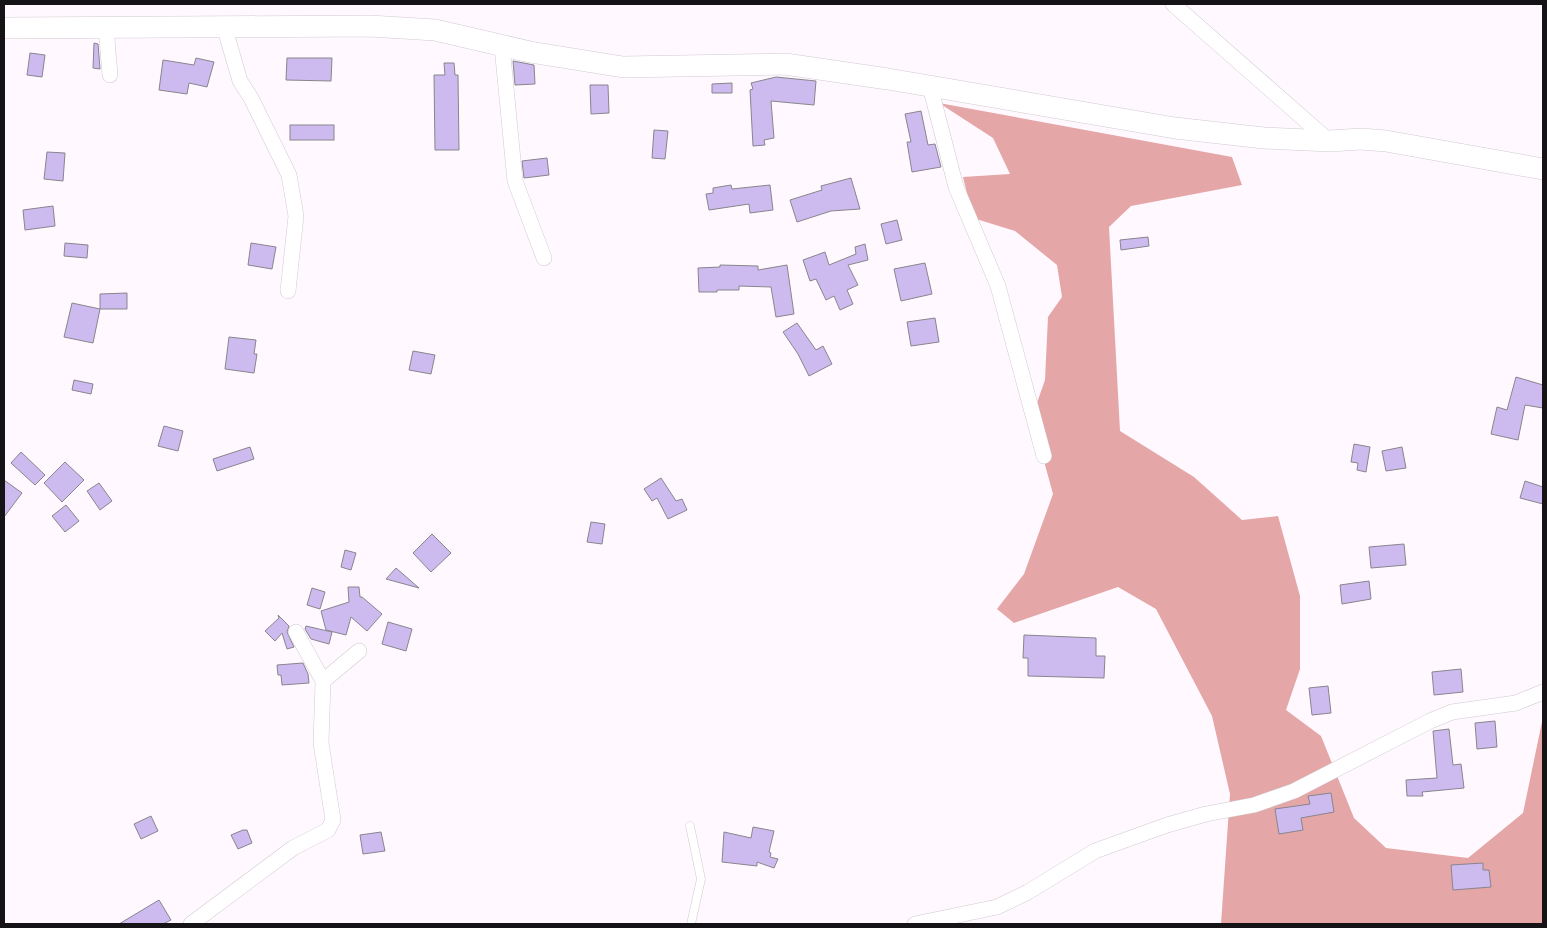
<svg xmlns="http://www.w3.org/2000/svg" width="1547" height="928" viewBox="0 0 1547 928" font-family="'Sofia Sans Condensed',sans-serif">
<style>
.forest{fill:#e4a6a6}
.building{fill:#cdbbef;stroke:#88858d}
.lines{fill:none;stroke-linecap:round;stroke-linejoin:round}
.lane-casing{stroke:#d1cad0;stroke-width:9}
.street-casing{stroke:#d1cad0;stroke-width:16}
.secondary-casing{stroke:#d1cad0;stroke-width:22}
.lane{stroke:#fff;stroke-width:8}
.street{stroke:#fff;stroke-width:15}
.secondary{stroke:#fff;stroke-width:21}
</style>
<rect width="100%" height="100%" fill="#fff8ff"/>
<!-- forest -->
<polygon class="forest" points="939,103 1232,157 1242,185 1131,206 1109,227 1120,431 1194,477 1242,520 1278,516 1300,596 1300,669 1286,710 1321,736 1354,818 1386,848 1468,858 1523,813 1543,717 1543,924 1221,924 1230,794 1212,716 1156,609 1118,587 1014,623 997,609 1024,574 1053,494 1032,417 1045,380 1048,317 1062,297 1057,265 1015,231 973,218 963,177 1010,174 993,138"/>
<!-- building -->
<g class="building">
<polygon points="94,43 98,44 100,69 93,68"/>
<polygon points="30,53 45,55 42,77 27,75"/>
<polygon points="196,58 214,62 207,87 189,83 187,94 159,90 163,60 194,65"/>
<polygon points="287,58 332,58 331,81 286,80"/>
<polygon points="513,61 534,65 535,84 515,85"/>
<polygon points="444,63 454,63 455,75 458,75 459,150 435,150 434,75 445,75"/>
<polygon points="776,77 816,81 814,105 771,101 774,138 764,140 765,145 753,146 750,90 753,89 751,83"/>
<polygon points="732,83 732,93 712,93 712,84"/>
<polygon points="590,85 608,85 609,113 591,114"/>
<polygon points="921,111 928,145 935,144 941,167 912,172 907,142 911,142 905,114"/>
<rect x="290" y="125" width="44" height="15"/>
<polygon points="654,130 668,131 665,159 652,158"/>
<polygon points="47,152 65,153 63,181 44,179"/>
<polygon points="547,158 549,175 524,178 522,161"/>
<polygon points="851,178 860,209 831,211 797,222 790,200 822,190 821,186"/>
<polygon points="731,185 732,189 770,185 773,210 750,213 749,204 709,210 706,194 713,193 713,188"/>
<polygon points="53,206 55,226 25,230 23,210"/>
<polygon points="897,220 902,240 886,244 881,224"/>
<polygon points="1148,237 1149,246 1121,250 1120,240"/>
<polygon points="65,243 88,245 87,258 64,256"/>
<polygon points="251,243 276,247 272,269 248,265"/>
<polygon points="865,244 868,260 848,265 858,285 847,290 853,304 840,310 834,296 826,300 816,279 810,281 803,260 825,252 829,265 856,254 855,247"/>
<polygon points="925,263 932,294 901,301 894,269"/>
<polygon points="720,265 758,266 758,270 787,265 794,314 776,317 771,287 739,286 739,290 717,290 717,292 699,292 698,268 720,267"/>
<polygon points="127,293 127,309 100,309 93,343 64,337 72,303 100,309 100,294"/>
<polygon points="935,318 939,342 911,346 907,322"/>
<polygon points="797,323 816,350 823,346 832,364 809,376 798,354 783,332"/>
<polygon points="229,337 256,340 254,354 257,354 254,373 225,369"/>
<polygon points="413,351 435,355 431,374 409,370"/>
<polygon points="1516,377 1543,385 1543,408 1525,405 1518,440 1491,434 1497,407 1507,410"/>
<polygon points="74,380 93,384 91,394 72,390"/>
<polygon points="164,426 183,431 178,451 158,446"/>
<polygon points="1354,444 1370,447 1366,472 1357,470 1358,463 1351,462"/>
<polygon points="250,447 254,459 217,471 213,459"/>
<polygon points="1402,447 1406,468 1386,471 1382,451"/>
<polygon points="21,452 45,475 35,485 11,463"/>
<polygon points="65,462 84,480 62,502 44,483"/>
<polygon points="661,478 676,501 682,499 687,510 668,519 657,498 652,501 644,489"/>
<polygon points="4,480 22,493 4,517"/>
<polygon points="1525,481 1543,487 1543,504 1520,498"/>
<polygon points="99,483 112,501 100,510 87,491"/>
<polygon points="66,505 79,521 65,532 52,516"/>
<polygon points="591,522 605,524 602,544 587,542"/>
<polygon points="432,534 451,553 431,572 413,553"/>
<polygon points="1404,544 1406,565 1371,568 1369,547"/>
<polygon points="345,550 356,553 351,570 341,567"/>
<polygon points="396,568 419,588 386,579"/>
<polygon points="1369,581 1371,599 1342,604 1340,585"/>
<polygon points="348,587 359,587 360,597 362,597 382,614 367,631 351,617 346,635 326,630 321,611 349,602"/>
<polygon points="312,588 325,592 320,609 307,605"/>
<polygon points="278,615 289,626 287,632 294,647 287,649 282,633 275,641 265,631 279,618"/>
<polygon points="388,622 412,629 406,651 382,644"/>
<polygon points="306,626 332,632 329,644 311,639 305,629"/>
<polygon points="1024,635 1096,638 1096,656 1105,656 1104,678 1028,676 1028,658 1023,658"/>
<polygon points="303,663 308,674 309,683 282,685 281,675 278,675 277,665"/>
<polygon points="1461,669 1463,692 1434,695 1432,672"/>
<polygon points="1328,686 1331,713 1312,715 1309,688"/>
<polygon points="1495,721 1497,747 1477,749 1475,723"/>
<polygon points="1449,729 1453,765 1461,764 1464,788 1422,792 1423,796 1407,796 1406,780 1437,778 1433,731"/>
<polygon points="1331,793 1334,812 1301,818 1303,830 1279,834 1275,809 1310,804 1308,796"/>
<polygon points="151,816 158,831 141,839 134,824"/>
<polygon points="753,827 774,831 769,852 771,853 770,857 778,859 774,868 757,862 757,866 722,862 724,832 751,838"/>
<polygon points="243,830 247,830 252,843 238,849 231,835"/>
<polygon points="381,832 385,851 363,854 360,835"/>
<polygon points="1483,863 1483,870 1489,870 1491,887 1453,890 1451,865"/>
<polygon points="159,900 171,920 163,924 119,924"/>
</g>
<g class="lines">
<!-- lane casing -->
<g class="lane-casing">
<polyline id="lane" points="690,826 701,879 691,924"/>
</g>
<!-- street casing -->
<g class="street-casing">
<g id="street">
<polyline points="1173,4 1329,141"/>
<polyline points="224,26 240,81 251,98 289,175 296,216 288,291"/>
<polyline points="106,27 110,75"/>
<polyline points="502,46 515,181 544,258"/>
<polyline points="930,86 956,187 998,286 1044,456"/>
<polyline points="323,681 359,651"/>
<polyline points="191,924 293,848 328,830 333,820 321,743 323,681 296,632"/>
<polyline points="915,924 997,907 1028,892 1095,851 1167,825 1206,814 1254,805 1294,791 1430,721 1452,712 1516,703 1543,692"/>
</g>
</g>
<!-- secondary casing -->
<g class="secondary-casing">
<polyline id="secondary" points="4,28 370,26 435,30 530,52 623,67 785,64 888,79 1175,128 1264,138 1329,141 1361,139 1386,141 1543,169"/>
</g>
<!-- lane -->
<use href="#lane" class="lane"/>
<!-- street -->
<use href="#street" class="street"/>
<!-- secondary -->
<use href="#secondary" class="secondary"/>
</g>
<!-- border -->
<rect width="1547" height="928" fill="none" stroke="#151315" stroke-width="10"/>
</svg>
